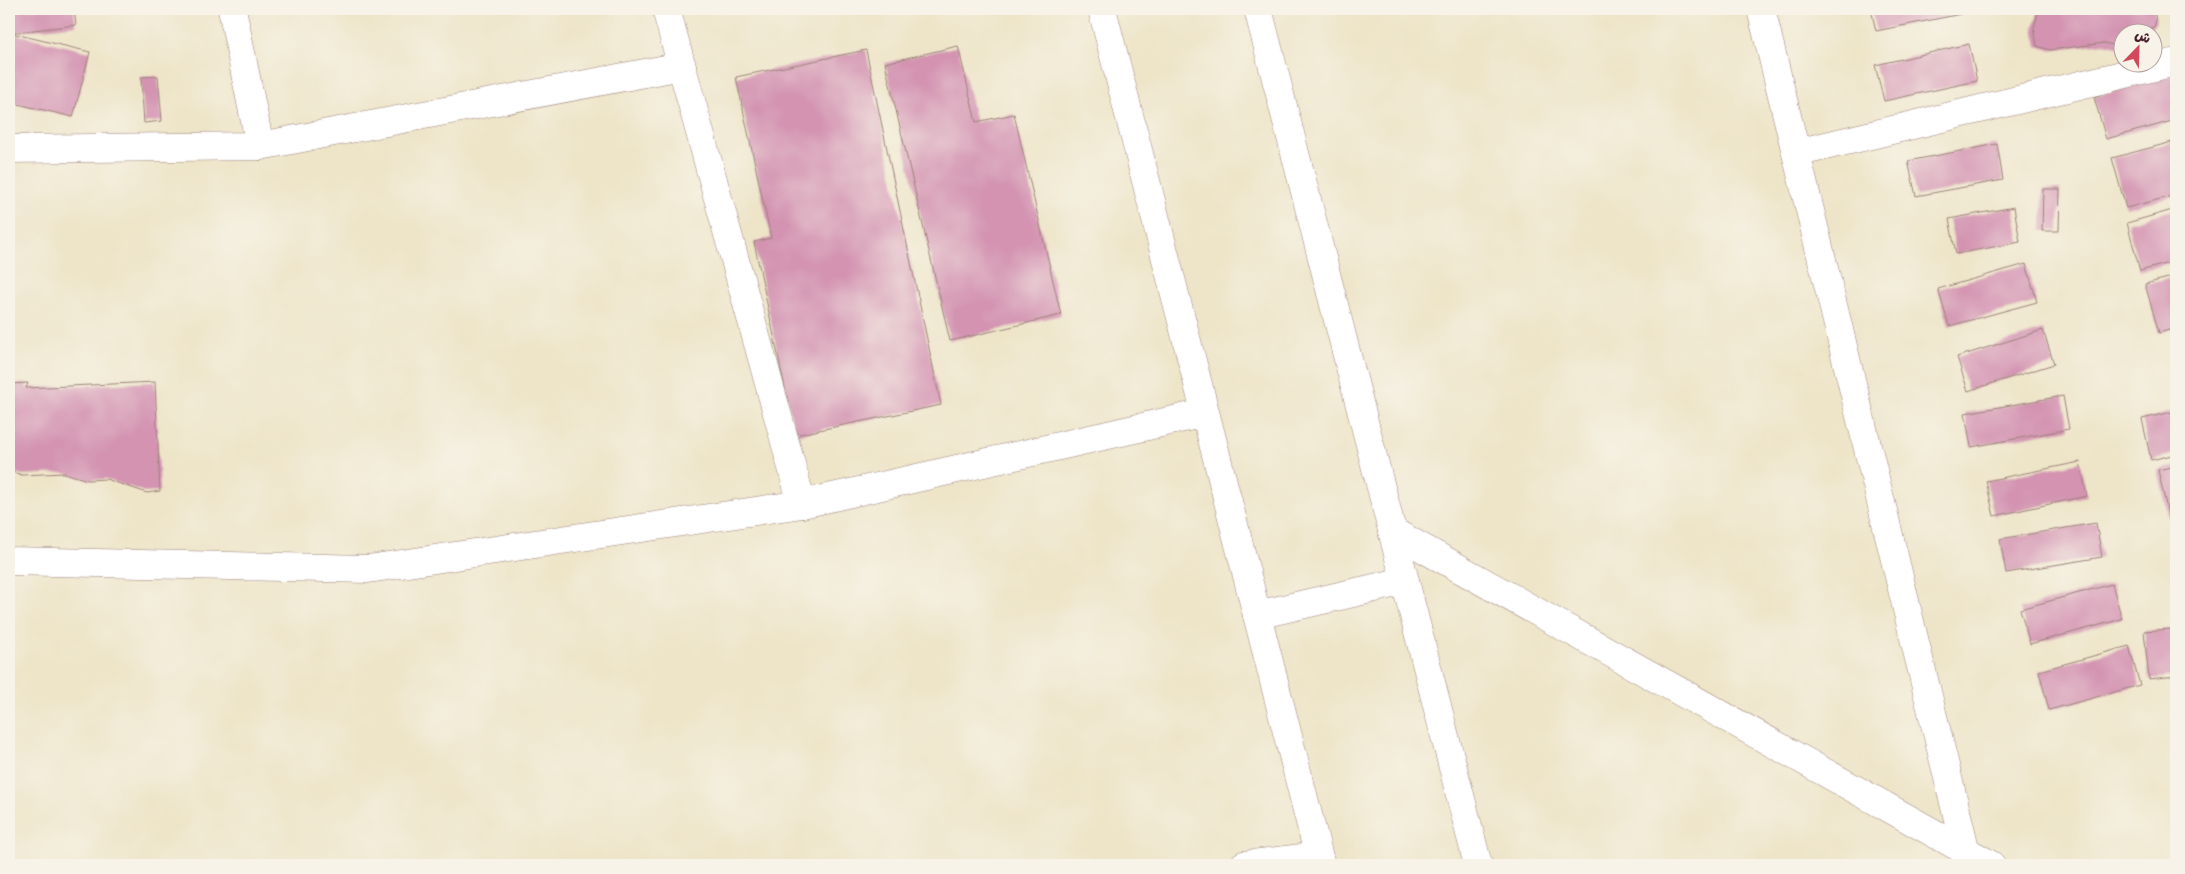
<svg xmlns="http://www.w3.org/2000/svg" width="2185" height="874" viewBox="0 0 2185 874" font-family="Dekko,'Playpen Sans Arabic',sans-serif">
<style>
.building{fill:#d393b1}
.lines{fill:none;stroke-linecap:round;stroke-linejoin:round}
.minor-casing{stroke:#9c827a;stroke-width:29}
.minor{stroke:#fff;stroke-width:28}
</style>
<rect width="100%" height="100%" fill="#f7f3e8"/>
<filter id="ink" filterUnits="userSpaceOnUse"><feTurbulence type="fractalNoise" baseFrequency=".02" numOctaves="2"/><feDisplacementMap in="SourceGraphic" scale="10" xChannelSelector="R" yChannelSelector="G"/><feConvolveMatrix kernelMatrix="1 2 1 2 8 2 1 2 1" color-interpolation-filters="sRGB"/></filter>
<filter id="wash" filterUnits="userSpaceOnUse"><feTurbulence type="fractalNoise" baseFrequency=".0096" numOctaves="4" result="noise"/><feDisplacementMap in="SourceGraphic" scale="20" xChannelSelector="R" yChannelSelector="G"/><feGaussianBlur stdDeviation="1.12" result="paint"/><feColorMatrix in="noise" values="0 0 0 0 0 0 0 0 0 0 0 0 0 0 0 0 0 1.4 0 .05"/><feComposite in="paint" operator="in"/></filter>
<g filter="url(#wash)">
<rect width="100%" height="100%" fill="#eee5c9"/>
<g id="blocks">
<!-- building -->
<g class="building">
<polygon points="9,9 74,9 76,25 9,33"/>
<polygon points="1871,9 1960,9 1961,14 1876,31"/>
<polygon points="2039,9 2154,9 2156,21 2154,27 2122,32 2122,47 2104,43 2050,50 2037,46 2034,27"/>
<polygon points="11,33 90,52 73,117 9,102 9,43"/>
<polygon points="1969,44 1977,81 1884,101 1875,65"/>
<polygon points="958,46 976,122 1014,114 1061,315 950,341 885,63"/>
<polygon points="866,50 941,405 795,435 754,242 771,238 736,77"/>
<polygon points="2176,74 2176,120 2106,139 2094,97"/>
<polygon points="158,76 162,121 144,123 141,77"/>
<polygon points="2176,141 2176,195 2126,208 2112,158"/>
<polygon points="1997,144 2003,180 1916,196 1908,161"/>
<polygon points="2043,189 2060,189 2059,231 2042,231"/>
<polygon points="2014,207 2020,242 1956,254 1949,219"/>
<polygon points="2176,209 2176,261 2140,271 2127,223"/>
<polygon points="2026,264 2037,302 1949,326 1938,289"/>
<polygon points="2176,276 2176,328 2159,333 2145,284"/>
<polygon points="2043,330 2054,364 1968,391 1957,357"/>
<polygon points="155,382 160,491 147,493 106,479 88,480 64,473 22,475 9,471 9,384 28,383 26,388"/>
<polygon points="2063,396 2069,429 1971,447 1965,413"/>
<polygon points="2176,411 2176,454 2151,460 2142,419"/>
<polygon points="2080,462 2087,496 1994,516 1986,481"/>
<polygon points="2176,466 2176,521 2170,523 2158,470"/>
<polygon points="2096,523 2102,557 2006,573 2000,539"/>
<polygon points="2112,584 2122,619 2030,644 2020,609"/>
<polygon points="2171,629 2176,676 2149,679 2144,631"/>
<polygon points="2129,646 2140,685 2049,710 2039,671"/>
</g>
</g>
</g>
<g filter="url(#ink)">
<use href="#blocks" fill-opacity="0" stroke="#9c827a" stroke-width="1"/>
<g class="lines">
<!-- minor casing -->
<g class="minor-casing">
<g id="minor">
<polyline points="232,9 260,146"/>
<polyline points="666,9 802,504"/>
<polyline points="1102,9 1321,865"/>
<polyline points="1258,9 1478,865"/>
<polyline points="1761,9 1966,852"/>
<polyline points="9,149 260,146 682,66"/>
<polyline points="1796,153 2176,62"/>
<polyline points="1392,531 1991,865"/>
<polyline points="9,561 368,569 802,504 1205,413"/>
<polyline points="1257,615 1405,581"/>
<polyline points="1244,865 1318,856"/>
</g>
</g>
<!-- minor -->
<use href="#minor" class="minor"/>
</g>
</g>
<!-- margin -->
<rect width="2185" height="874" fill="none" stroke="#f7f3e8" stroke-width="30"/>
<!-- north arrow -->
<g transform="translate(2138 48) rotate(23)"><circle r="24" fill="#f7f3e8" stroke="#b29e9c"/>
<path d="M0-4L9 19L0 12L-9 19Z" fill="#d1495b"/>
<text y="-8" font-size="14" font-weight="bold" text-anchor="middle" fill="#4a1f2b">ش</text>
</g>
</svg>
